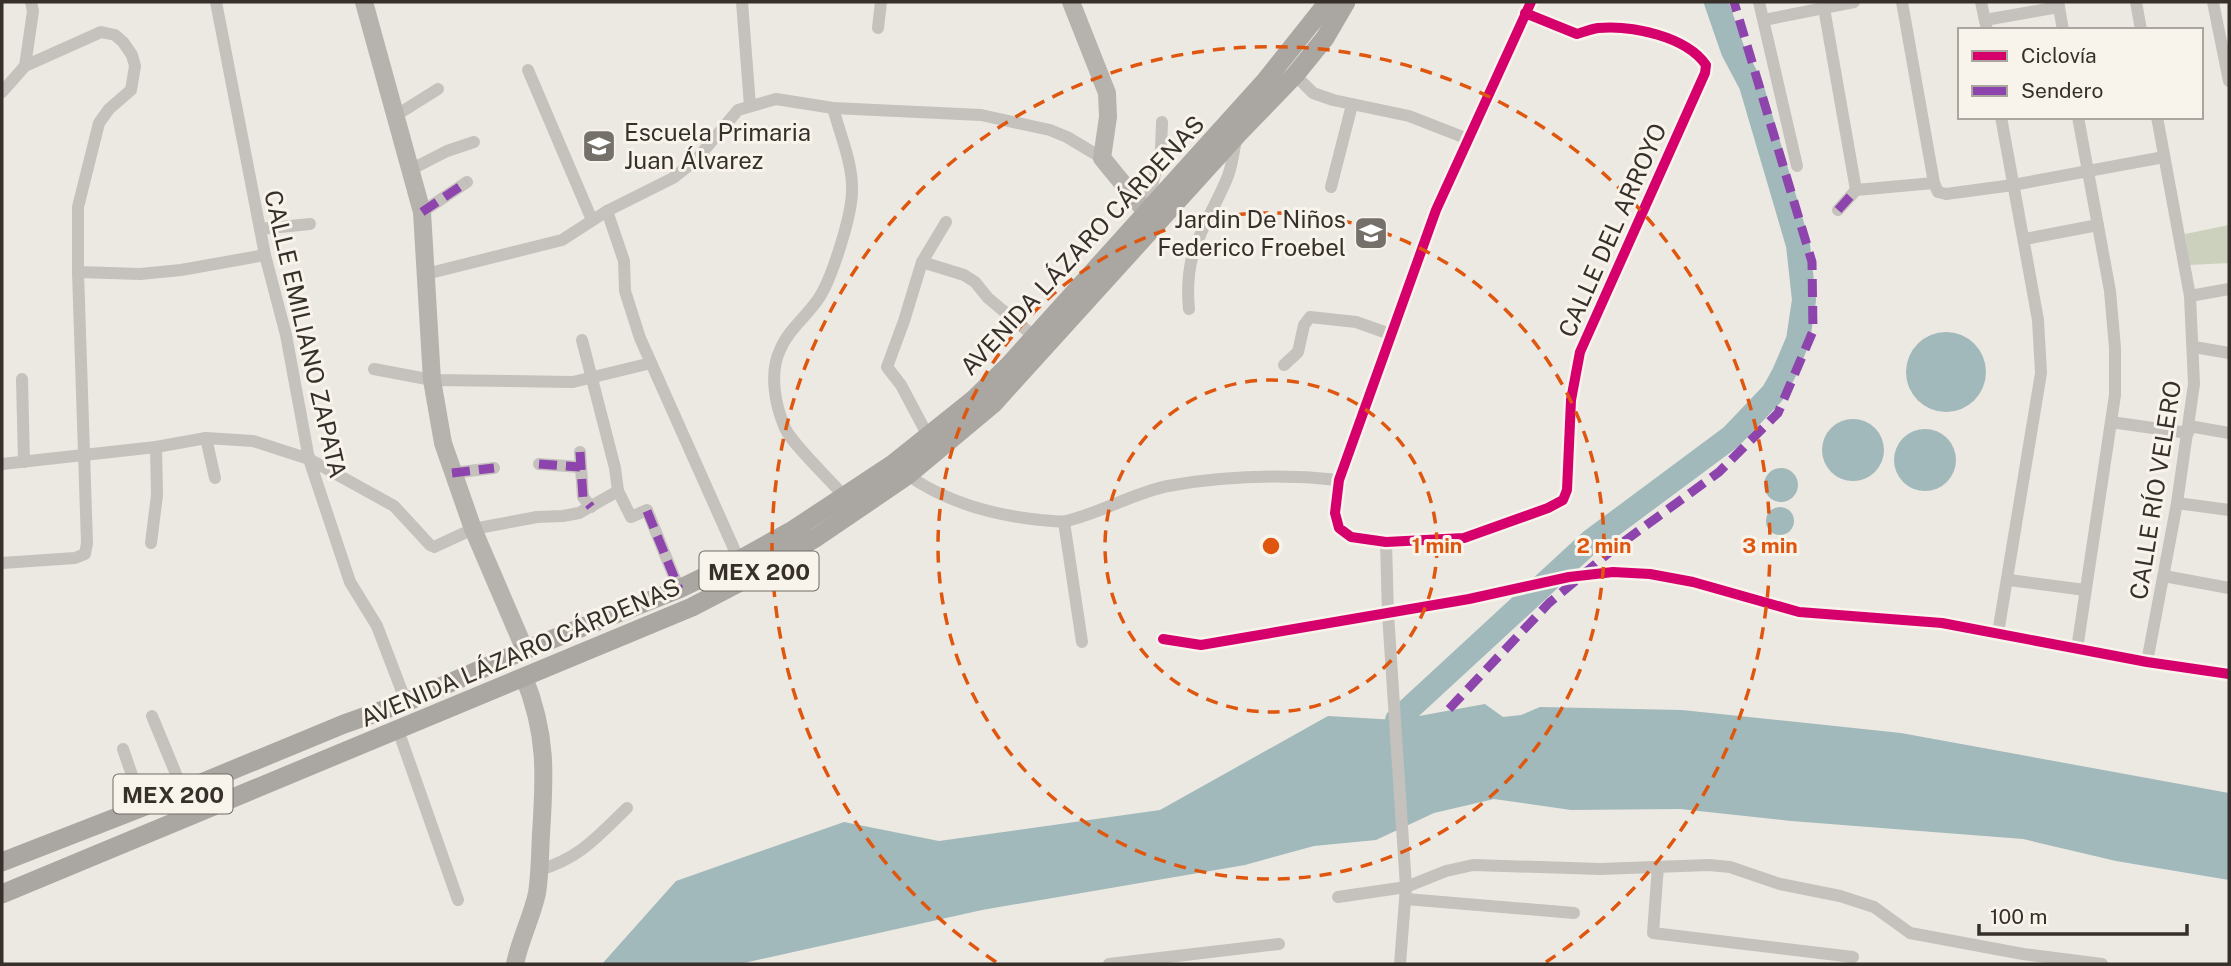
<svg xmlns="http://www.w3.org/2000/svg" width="2231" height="966" viewBox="0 0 2231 966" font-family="'Public Sans',sans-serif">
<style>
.green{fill:#ccd1be}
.water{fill:#a1b9bb}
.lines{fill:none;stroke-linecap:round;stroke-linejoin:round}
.river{stroke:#a1b9bb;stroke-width:24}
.street{stroke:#c5c1bc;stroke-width:12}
.secondary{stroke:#b6b2ad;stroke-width:18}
.primary{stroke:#aaa6a1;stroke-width:19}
.quiet{stroke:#8e44ad;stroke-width:9;stroke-dasharray:18 9;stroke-linecap:butt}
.cycleway-casing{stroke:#f8f3eb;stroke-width:15}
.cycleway{stroke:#d6006c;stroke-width:10}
.ring{fill:none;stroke:#df570e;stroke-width:3.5;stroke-dasharray:12 9}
.labels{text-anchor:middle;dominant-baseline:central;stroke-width:6;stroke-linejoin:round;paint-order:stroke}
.shield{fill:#f8f3eb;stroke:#706a64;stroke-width:2}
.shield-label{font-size:23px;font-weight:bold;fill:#362f2a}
.poi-label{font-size:24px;fill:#362f2a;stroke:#f8f3eb;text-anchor:start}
.street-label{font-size:24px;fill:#362f2a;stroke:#f8f3eb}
.centre{fill:#df570e;stroke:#f8f3eb;stroke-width:3.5}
.ring-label{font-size:21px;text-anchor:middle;font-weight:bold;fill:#df570e;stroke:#f8f3eb;stroke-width:6;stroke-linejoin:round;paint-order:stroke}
</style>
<rect width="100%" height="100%" fill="#ece9e3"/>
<!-- green -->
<polygon class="green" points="2229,225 2229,263 2190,265 2185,234"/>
<!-- water -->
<g class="water">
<circle cx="1946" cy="372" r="40"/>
<circle cx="1853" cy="450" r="31"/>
<circle cx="1925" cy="460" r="31"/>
<circle cx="1781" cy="485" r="17"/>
<circle cx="1780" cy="521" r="14"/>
<polygon points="1485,704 1503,717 1521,715 1540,707 1682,710 1901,733 2229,793 2229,880 2116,861 2023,839 1791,821 1680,809 1571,810 1494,799 1434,813 1376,840 1314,846 1245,865 982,910 739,964 602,964 676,881 844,822 939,841 1160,810 1328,716 1397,720"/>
</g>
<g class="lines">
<!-- river -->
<polyline class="river" points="1397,720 1591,541 1731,437 1773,393 1784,373 1798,340 1804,300 1798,245 1751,85 1733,51 1716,2"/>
<!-- street -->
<g class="street">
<polyline points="216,2 265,255 286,335 309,459 350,582 377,626 406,702"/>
<polyline points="742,2 750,106"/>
<polyline points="1759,2 1797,166"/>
<polyline points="1902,2 1934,183 1938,192 1946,194 2013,185 2164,157"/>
<polyline points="1981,2 1987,30"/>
<polyline points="2058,2 2063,30"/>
<polyline points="2136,2 2141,30"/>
<polyline points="2213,2 2229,81"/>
<polyline points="1824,8 1856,190"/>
<path d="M1525,13L1577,34C1584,32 1591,29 1598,28C1631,25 1686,36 1706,65L1705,73L1580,352L1571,400L1567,490L1563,500L1548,508L1464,538L1386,542L1351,537L1339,528L1335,513L1339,480L1436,210L1531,2"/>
<polyline points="1764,20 1854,2"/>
<polyline points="1985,20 2059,7"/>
<polyline points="878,28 881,2"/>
<polyline points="25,66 33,11 31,2"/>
<polyline points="528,70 592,220"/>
<polyline points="1295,75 1313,93 1333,100 1409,116 1468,139"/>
<polyline points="2,92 25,66 101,32 115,35 123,42 132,55 135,66 131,90 109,109 99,123 78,207 78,272 87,543 85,554 75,558 2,563"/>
<path d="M833,108C840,134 853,164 852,191C852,215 832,278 819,298C807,316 788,330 780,350C769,373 775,405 785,428C792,444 831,481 845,497"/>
<polyline points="395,116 438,89"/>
<polyline points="410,170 447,151 474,142"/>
<polyline points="1331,187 1352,105"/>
<polyline points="1838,210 1856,190 1934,183"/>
<polyline points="607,211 624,261 625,291 640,338 739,560"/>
<polyline points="1146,211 1161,149 1162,122"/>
<polyline points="422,212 467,182"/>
<polyline points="260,229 310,224"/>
<polyline points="2025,239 2098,225"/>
<polyline points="922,262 964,275 975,282 988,298 1036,338"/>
<polyline points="78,272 140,274 181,270 265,255"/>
<polyline points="426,274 562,240 607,211 673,178 696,160 738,110 776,99 833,108 981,115 1050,130 1067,137 1102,158"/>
<polyline points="2190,296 2229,289"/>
<path d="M1189,309C1183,248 1207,227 1228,176C1232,165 1234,151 1236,139"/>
<polyline points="582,340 615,468 618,491 631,517 647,510 679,589"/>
<polyline points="2194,347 2229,353"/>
<polyline points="1284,365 1298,352 1304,325 1310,317 1356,322 1390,334"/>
<polyline points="374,369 432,380 573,382 651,363"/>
<polyline points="22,379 24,462"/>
<polyline points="2111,422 2188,433"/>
<polyline points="2189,426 2229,433"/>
<polyline points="928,436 901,385 887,367 904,321 922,262 946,222"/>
<polyline points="206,438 215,478"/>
<polyline points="580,452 583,497 591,507"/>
<polyline points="2,464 156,447 206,438 253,441 309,459 394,506 430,545 434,547 473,529 537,517 563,516 579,513 618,491"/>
<polyline points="539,464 580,467"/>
<polyline points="452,473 494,468"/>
<path d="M905,473C943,501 993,515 1040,520C1048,520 1058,523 1066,521C1101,513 1133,493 1168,486C1224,476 1282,474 1339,480"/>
<polyline points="2177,503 2229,510"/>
<polyline points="1064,522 1082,642"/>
<polyline points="1386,542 1388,614 1406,887 1400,964"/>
<polyline points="151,543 157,495 156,447"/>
<polyline points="2164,576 2229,588"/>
<polyline points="2009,580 2085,590"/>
<polyline points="1998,633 2041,373 2038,320 2001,117"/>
<polyline points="1163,639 1201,645 1469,599 1569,577 1613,572 1650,574 1693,582 1799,612 1942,623 2147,662 2229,674"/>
<polyline points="2077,649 2115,395 2115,348 2110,291 2078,117"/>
<polyline points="2147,662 2177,503 2194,384 2190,296 2157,117"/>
<polyline points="152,716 193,815"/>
<polyline points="398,730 458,900"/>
<polyline points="123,749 143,807"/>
<polyline points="1658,866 1653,933 1853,957"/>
<path d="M539,870C580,858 597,837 627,808"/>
<polyline points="1338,897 1406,887 1446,871 1473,865 1600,869 1709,865 1730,867 1780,884 1840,896 1874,907 1910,933 2023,954 2102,964"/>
<polyline points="1406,899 1574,913"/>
<polyline points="1109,964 1279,944"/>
</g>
<!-- secondary -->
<g class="secondary">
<polyline points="364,2 422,212 432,380 443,443 473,529 525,650"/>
<polyline points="1071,2 1107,93 1108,117 1102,158 1146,212"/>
<path d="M515,964C520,939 532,917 537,893C540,874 540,853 541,834C545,774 547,734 524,677"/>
</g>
<!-- primary -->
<g class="primary">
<polyline points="2,862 143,807 344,724 406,702 525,650 679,589 739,560 793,530 893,464 973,400 1009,365 1266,80 1328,2"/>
<polyline points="2,894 692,607 744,580 817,537 908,475 993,404 1237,135 1295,75 1325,38 1346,2"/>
</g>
<!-- quiet -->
<g class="quiet">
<polyline points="1838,210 1856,190"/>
<polyline points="422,212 467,182"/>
<polyline points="580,452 583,497 591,507"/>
<polyline points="539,464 580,467"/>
<polyline points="452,473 494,468"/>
<polyline points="647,511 679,589"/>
<polyline points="1449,709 1549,603 1611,551 1719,472 1778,413 1813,331 1812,262 1734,2"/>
</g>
<!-- cycleway casing -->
<g class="cycleway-casing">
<g id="cycleway">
<path d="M1525,13L1577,34C1584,32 1591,29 1598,28C1631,25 1686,36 1706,65L1705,73L1580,352L1571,400L1567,490L1563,500L1548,508L1464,538L1386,542L1351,537L1339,528L1335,513L1339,480L1436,210L1531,2"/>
<polyline points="1163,639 1201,645 1469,599 1569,577 1613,572 1650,574 1693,582 1799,612 1942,623 2147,662 2229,674"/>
</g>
</g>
<!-- cycleway -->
<use href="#cycleway" class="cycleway"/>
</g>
<!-- distance rings -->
<g class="ring">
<circle cx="1271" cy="546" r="166"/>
<circle cx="1271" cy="546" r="333"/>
<path d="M996 962A499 499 0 1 1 1546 962"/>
</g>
<!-- icons -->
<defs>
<g id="school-square" transform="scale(1.75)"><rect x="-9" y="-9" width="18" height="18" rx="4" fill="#76706b" stroke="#f8f3eb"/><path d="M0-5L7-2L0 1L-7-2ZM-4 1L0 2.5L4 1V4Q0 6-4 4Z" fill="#fff"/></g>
</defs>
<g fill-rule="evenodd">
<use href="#school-square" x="599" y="146"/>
<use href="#school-square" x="1371" y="233"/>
</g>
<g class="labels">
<!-- shield labels -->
<g class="shield">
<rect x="699.5" y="551.5" width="119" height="39" rx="5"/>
<rect x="113.5" y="774.5" width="119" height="39" rx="5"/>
</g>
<g class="shield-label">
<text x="759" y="571">MEX 200</text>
<text x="173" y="794">MEX 200</text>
</g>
<!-- poi labels -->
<g class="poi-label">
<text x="624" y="132">Escuela Primaria<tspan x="624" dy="28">Juan Álvarez</tspan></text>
<text x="1346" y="219" text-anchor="end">Jardin De Niños<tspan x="1346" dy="28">Federico Froebel</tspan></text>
</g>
<!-- street labels -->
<g class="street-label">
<text transform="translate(1612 230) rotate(-66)">CALLE DEL ARROYO</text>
<text transform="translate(1082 245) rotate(-47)">AVENIDA LÁZARO CÁRDENAS</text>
<text transform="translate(306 334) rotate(77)">CALLE EMILIANO ZAPATA</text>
<text transform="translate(2155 490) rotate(-81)">CALLE RÍO VELERO</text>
<text transform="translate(520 652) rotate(-23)">AVENIDA LÁZARO CÁRDENAS</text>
</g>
</g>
<circle cx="1271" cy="546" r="10" class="centre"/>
<g class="ring-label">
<text x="1437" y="553">1 min</text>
<text x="1604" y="553">2 min</text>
<text x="1770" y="553">3 min</text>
</g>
<!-- border -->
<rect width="2231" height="966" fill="none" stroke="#362f2a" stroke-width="7"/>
<!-- legend -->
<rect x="1958" y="28" width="245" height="91" fill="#f8f3eb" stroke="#aaa59e" stroke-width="2"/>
<rect x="1972" y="51" width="35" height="10" fill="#d6006c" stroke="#aaa59e" stroke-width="2"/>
<text x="2021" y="63" font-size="21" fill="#362f2a">Ciclovía</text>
<rect x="1972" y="86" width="35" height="10" fill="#8e44ad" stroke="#aaa59e" stroke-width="2"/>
<text x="2021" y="98" font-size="21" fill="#362f2a">Sendero</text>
<!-- scale -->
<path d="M1979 924v10h208v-10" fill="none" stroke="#362f2a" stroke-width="3.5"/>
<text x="1990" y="924" font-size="21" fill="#362f2a" stroke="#f8f3eb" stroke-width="5" paint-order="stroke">100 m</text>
</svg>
